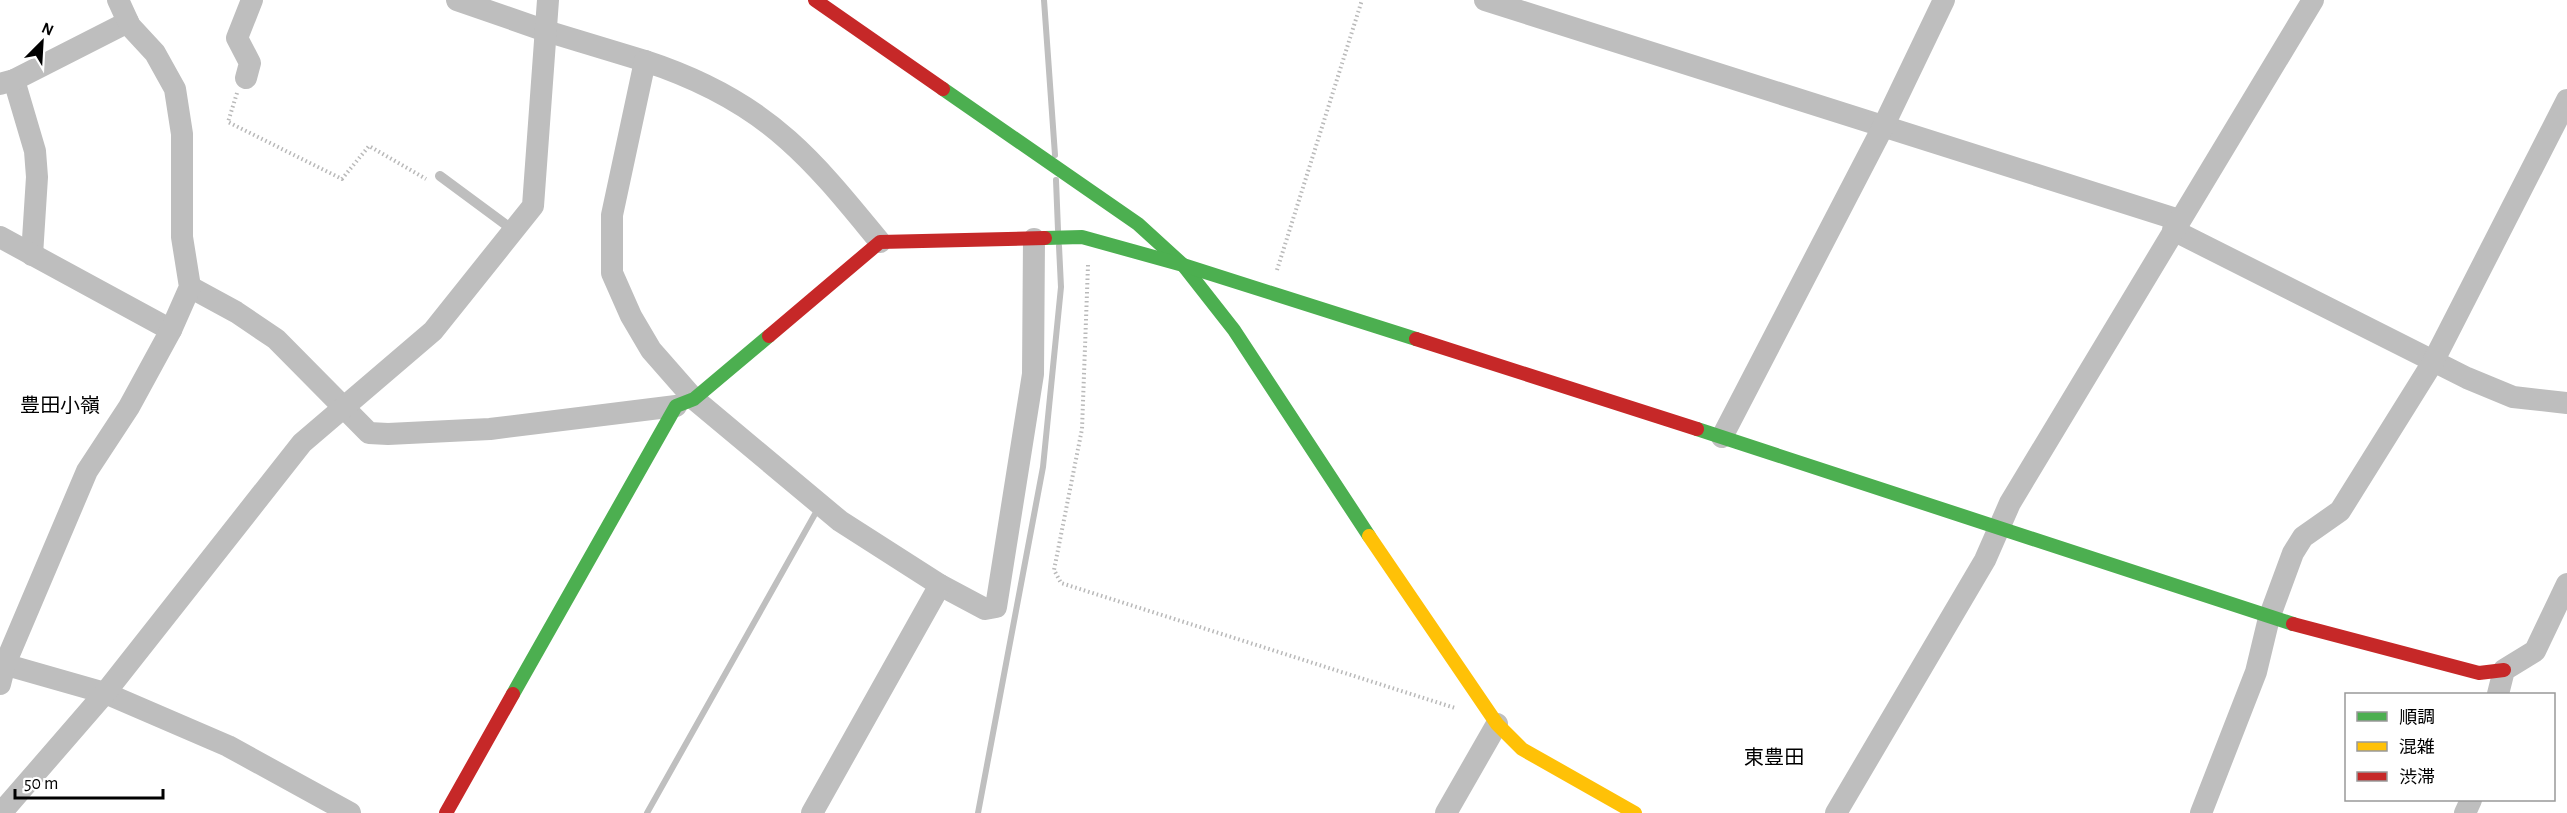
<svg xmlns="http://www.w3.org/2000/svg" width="2567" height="813" viewBox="0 0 2567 813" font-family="'Alegreya Sans','Noto Sans JP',sans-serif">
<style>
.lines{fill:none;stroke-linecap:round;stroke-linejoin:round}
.stream{stroke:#bfbfbf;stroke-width:6}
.path{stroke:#b9b9b9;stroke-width:4;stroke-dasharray:1.5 3;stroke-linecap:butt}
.lane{stroke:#bebebe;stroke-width:10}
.street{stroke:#bebebe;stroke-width:22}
.fast{stroke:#4caf50;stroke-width:14}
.slow{stroke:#ffc107;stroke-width:14}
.jam{stroke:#c62828;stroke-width:14}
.labels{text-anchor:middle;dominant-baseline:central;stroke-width:4.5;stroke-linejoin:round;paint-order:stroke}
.neighbourhood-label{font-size:20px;fill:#000;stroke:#fff}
</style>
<rect width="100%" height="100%" fill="#fff"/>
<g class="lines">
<!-- stream -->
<g class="stream">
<polyline points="1044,0 1055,155"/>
<polyline points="1056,180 1058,230"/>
<polyline points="647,813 815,514"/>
<polyline points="978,813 1043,467 1061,287 1059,246"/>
</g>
<!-- path -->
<g class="path">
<polyline points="237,93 228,122 342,179 369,146 426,179"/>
<polyline points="1088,265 1082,429 1054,570 1061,583 1455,708"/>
<polyline points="1277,270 1362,0"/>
</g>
<!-- lane -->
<polyline class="lane" points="440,176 513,230"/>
<!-- street -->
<g class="street">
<polyline points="457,0 546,31 645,61"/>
<polyline points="1485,0 2179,220"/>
<polyline points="246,78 250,63 237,38 252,0"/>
<polyline points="14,80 35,151 37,177 32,255"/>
<polyline points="0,84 14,80 128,22"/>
<polyline points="2173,230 2467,378 2513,397 2567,403"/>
<polyline points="0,237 171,330"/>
<polyline points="190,287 236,312 276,339 369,433 388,434 490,429 676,406"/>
<polyline points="1722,437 1883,127 1944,0"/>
<polyline points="940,585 985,609 996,607 1033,374 1034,239"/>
<polyline points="0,663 105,693 228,746 350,813"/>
<polyline points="0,684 5,664 87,471 129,407 171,330 190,287 182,237 182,134 175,89 155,53 130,26 118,0"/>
<polyline points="2498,694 2504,670 2535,651 2567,584"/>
<polyline points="1,813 105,693 302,443 433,331 533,206 548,0"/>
<path d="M812,813L940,585L840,521L694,399L651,350L631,316L612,273V215L645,61C697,78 747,103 788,140C822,170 851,207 880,242"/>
<polyline points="1446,813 1497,724"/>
<polyline points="1836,813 1985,560 2010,503 2313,0"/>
<polyline points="2201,813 2256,672 2269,618 2293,553 2303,537 2340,511 2433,362 2567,100"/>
<polyline points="2465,813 2471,800"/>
</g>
<!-- fast -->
<g class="fast">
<polyline points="943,89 1138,224 1183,265 1234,330 1369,536"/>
<polyline points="1045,238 1082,237 1183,265 1416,339"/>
<polyline points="1697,429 2293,624"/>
<polyline points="513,694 676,406 694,399 769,336"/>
</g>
<!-- slow -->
<polyline class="slow" points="1369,536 1497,724 1522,749 1635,813"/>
<!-- jam -->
<g class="jam">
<polyline points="815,0 943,89"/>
<polyline points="769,336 880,242 1045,238"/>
<polyline points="1416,339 1697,429"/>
<polyline points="2293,624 2479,673 2504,670"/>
<polyline points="446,813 513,694"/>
</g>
</g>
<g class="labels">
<!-- neighbourhood labels -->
<g class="neighbourhood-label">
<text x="60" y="406">豊田小嶺</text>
<text x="1774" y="758">東豊田</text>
</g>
</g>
<!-- legend -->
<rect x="2345" y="693" width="210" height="108" fill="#ffffff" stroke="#999999" stroke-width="1.5"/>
<rect x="2357" y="712" width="30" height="9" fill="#4caf50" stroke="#999999" stroke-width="1.5"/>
<text x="2399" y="723" font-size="18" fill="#000000">順調</text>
<rect x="2357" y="742" width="30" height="9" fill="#ffc107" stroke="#999999" stroke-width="1.5"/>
<text x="2399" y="753" font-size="18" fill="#000000">混雑</text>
<rect x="2357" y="772" width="30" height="9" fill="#c62828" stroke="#999999" stroke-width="1.5"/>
<text x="2399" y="783" font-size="18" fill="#000000">渋滞</text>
<!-- north arrow -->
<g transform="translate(42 42) rotate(24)" stroke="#ffffff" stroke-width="4.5" paint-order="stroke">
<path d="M0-4.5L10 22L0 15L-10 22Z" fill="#000000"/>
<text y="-9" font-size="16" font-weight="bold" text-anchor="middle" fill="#000000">N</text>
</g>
<!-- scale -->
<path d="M15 789v9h148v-9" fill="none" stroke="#000000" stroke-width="3"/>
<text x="24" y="789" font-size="18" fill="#000000" stroke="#ffffff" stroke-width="4.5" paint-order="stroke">50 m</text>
</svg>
